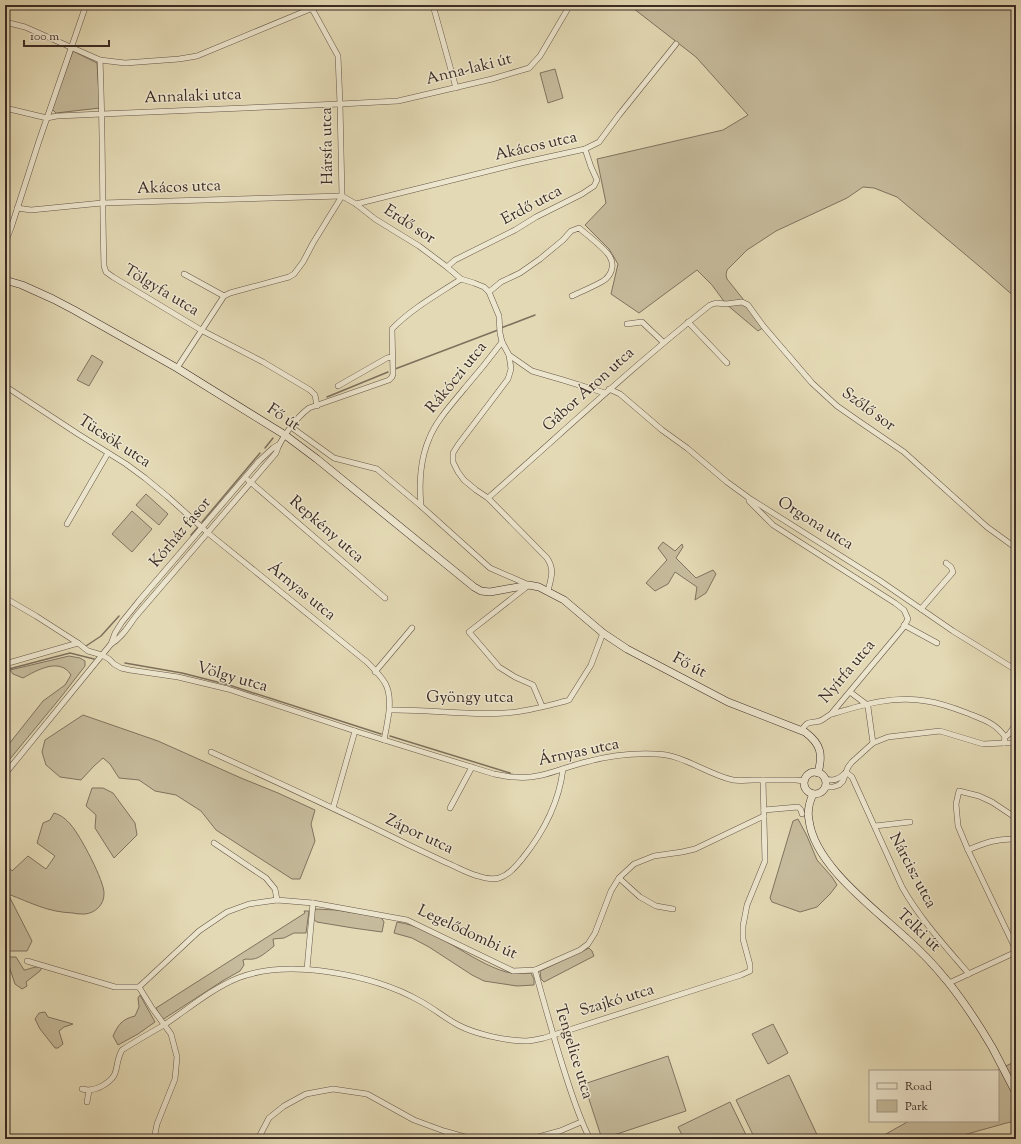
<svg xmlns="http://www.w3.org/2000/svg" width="1021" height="1144" viewBox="0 0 1021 1144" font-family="'Sorts Mill Goudy',serif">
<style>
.green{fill:#c6bb9c;stroke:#807360}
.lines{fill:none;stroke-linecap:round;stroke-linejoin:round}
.stream{stroke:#7e705d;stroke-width:1.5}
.street-casing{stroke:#655649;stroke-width:6}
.secondary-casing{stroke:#3b2b25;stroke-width:8}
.street{stroke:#ede6ce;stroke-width:5}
.secondary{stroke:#ede6ce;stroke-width:7}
.labels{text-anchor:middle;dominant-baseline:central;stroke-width:3;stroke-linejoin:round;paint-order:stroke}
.street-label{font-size:16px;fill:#3b2b25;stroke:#ede6ce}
</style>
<rect width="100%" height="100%" fill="#e3d9b4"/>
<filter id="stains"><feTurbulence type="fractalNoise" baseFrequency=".005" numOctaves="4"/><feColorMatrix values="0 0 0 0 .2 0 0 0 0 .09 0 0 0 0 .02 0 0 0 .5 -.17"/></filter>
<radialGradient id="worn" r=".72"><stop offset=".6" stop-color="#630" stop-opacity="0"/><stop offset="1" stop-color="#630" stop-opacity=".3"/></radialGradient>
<!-- green -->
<g class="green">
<polygon points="629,5 1016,5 1016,298 985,271 897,197 874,188 863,187 847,198 776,231 747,250 727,270 726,275 727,279 743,299 742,302 764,327 758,331 726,304 712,285 697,270 639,313 611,294 618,264 609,249 585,225 606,203 597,159 723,130 748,115 696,57"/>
<polygon points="73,51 97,63 100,108 56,113 52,109"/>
<polygon points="555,69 563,98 548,103 540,73"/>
<polygon points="92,355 103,362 89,386 77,380"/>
<polygon points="146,494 168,514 159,525 136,505"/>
<polygon points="132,511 152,529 132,552 112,534"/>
<polygon points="663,542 675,551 682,544 683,547 676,558 696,578 713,570 716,574 706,593 695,600 697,587 675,572 668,584 655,591 646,583 667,560 658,548"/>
<path d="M69,656L80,658L85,661V666L61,697L5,765V749L43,701L65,685L71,675C60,657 37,670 23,678L13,674L10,670Z"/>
<polygon points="83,715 158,741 241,778 278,793 315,810 311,824 315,841 300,879 292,879 216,830 201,811 176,795 155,791 139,780 119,778 110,764 103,758 94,766 81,780 60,777 46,765 42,752 45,740"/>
<polygon points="92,788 103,788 113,793 135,823 137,835 114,858 95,828 96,815 86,806"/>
<path d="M54,813C61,815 66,819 71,825C80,835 105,882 104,894C104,905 95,913 85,914C81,914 77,914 73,913C47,912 32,903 8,894L32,941L27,951H5V863L12,871L28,856L46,869L55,856L37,843L43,823L50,820Z"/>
<polygon points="798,819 807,836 817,860 832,877 837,885 830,894 817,907 800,912 772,902 770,898 793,821"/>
<polygon points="315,909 336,910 381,917 384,922 382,932 353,928 317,922 313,919"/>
<path d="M304,911H309L306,933H294L284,938L273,939L274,946C269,950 259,959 253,959C249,960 247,958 243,960L244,965L240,971L224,980L162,1020L156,1008L305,913Z"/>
<path d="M397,922C437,928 469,961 506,972C514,974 523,973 531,973L534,979V985L517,986L484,981L472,975L429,947L412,938L394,933Z"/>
<polygon points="589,948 592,951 594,956 544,982 541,979 540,971"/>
<path d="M6,957H16L24,970C31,969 34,966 42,967L40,971L26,982L27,986L22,989L15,984Z"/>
<path d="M140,995L155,1022L138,1034L118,1045L113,1036C118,1025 122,1019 135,1016L139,1007L138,998Z"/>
<polygon points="45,1012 48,1017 73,1024 64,1027 59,1031 63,1044 58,1048 55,1048 40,1029 35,1019 39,1013"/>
<polygon points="773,1024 788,1053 768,1064 752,1034"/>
<polygon points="668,1056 686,1111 602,1139 584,1084"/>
<polygon points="1016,1061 1016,1128 1010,1122 960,1136 955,1139 877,1139 909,1121 998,1121 998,1071 996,1071"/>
<polygon points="789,1075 819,1139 755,1139 736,1100"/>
<polygon points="730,1102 748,1139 684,1139 678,1127"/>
</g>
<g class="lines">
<!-- stream -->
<g class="stream">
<polyline points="501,328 535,315"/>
<polyline points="395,369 498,330"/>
<polyline points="327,397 388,372"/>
<polyline points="265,448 273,438"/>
<polyline points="202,522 260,453"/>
<polyline points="191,535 198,527"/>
<polyline points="86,646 101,636 119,616"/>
<polyline points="125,663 182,673 229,685 381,734"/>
<polyline points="5,670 70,653 94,659"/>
<polyline points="390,736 510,773"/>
</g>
<!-- street casing -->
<g class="street-casing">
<g id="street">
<polyline points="430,5 434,9 456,88"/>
<polyline points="5,22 25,27 100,60 125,63 179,59 197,56 320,5"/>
<path d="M100,60C103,129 102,197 104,266L106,272L113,277L201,330L263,362L310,390L315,395L317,406"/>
<polyline points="5,108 47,118 57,116 102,114 340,104 398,101 492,79 529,68 540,56 570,5"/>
<polyline points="342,196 356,204 375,219 419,246 447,267 461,279"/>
<polyline points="356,204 521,163 585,149 599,142 619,115 676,44"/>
<polyline points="17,208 31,210 102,203 342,196"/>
<polyline points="5,243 11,228 39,141 86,5"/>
<polyline points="447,267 455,260 515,230 536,217 582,194 594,186 597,180 591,167 585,149"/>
<polyline points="184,274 224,296"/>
<path d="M489,292L501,282L520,273L540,259L563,240L571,231L579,228C586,234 606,249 610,257C615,266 611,276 603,281C593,287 582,291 572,296"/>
<polyline points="688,322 727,363"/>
<polyline points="627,324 642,322 663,342"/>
<path d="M509,355L511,369L508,379L458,445L453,453V462L458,472L464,480L476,490L488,498L547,558C555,570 551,578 548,591"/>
<polyline points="177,368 224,296 230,293 289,277 294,274 303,262 313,243 342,196 340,104 338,56 310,5"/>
<path d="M5,386L78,434L126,464L145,478L168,497L208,533L367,662C373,668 381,676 385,683C394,698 387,724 384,740"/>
<polyline points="338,386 387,358 392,357"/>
<polyline points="609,389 620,394 662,430 687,448 727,482 749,498 879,580 953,631 1016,670"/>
<polyline points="291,427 334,458 377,469 421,506 490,568 529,585 469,632 499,667 515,677 533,685 542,706"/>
<polyline points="248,480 385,598"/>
<path d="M488,498C562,433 633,366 710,305L716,303L726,304L742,302L748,305L764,327L812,383L837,406L860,422L904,452L987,527L1016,548"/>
<path d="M749,499V501L773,525L895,603L904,610L908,619L903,628L831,714C828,716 824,719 820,721C809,724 809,719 801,731"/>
<path d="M421,506C419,484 420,460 429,439C436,421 451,405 464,389C477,374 490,358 502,342"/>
<polyline points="67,524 108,453"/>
<path d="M5,598L36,616L78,643L88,651L102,655L109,659L114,664L121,668L130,670L178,677L228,689L355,731L494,774C501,775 508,777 515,777C540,780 563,767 586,762C608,756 632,753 655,754C683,754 706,774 733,780C739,781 747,780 754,780C768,780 782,780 796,780L804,781"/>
<polyline points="921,609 953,572 951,567 946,563"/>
<polyline points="904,625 937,643"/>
<path d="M111,644C122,638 129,625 136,616L276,453C280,439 297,417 309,408L389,380L392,377L393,374L392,329C411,309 438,294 461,279L474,283L484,287L489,292L499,316L500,333L502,342L509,355L532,371L563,380L605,393"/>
<polyline points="5,664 78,643"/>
<polyline points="375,672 412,628"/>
<polyline points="850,692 866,704 868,707 873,743"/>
<path d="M390,710C428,709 466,716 505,713C525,712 546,706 566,701L569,700L591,665L603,633"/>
<path d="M832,714C862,705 894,695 926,701C940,703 954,708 967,713C982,719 996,723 1005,737L1004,743"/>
<polyline points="1005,737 1009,734 1016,724"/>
<path d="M211,752C264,776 318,801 370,826C396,839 421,851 447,863C457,867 467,873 478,876C484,878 492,880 499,878C509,875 516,866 522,859C543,833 559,803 563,769"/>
<path d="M846,772L852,777L902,887C920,919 945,946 969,974"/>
<polyline points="5,774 102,655 111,644 115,633 122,622 139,601 259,461 273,448 278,445"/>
<path d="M825,779C833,781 838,780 844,774"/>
<polyline points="825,787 833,787 839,785 843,781 848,767 852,762 873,743 888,737 940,731 983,744 1004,743 1016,743"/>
<polyline points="333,808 355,731"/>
<polyline points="450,808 472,767"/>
<polyline points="764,810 798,807 801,810 802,814"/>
<polyline points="1016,818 992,802 979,796 959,791 956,804 958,826 968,850 1016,950"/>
<polyline points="875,826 910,822"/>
<polyline points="214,843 266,878 275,889 277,900"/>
<path d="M968,850C984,843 998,838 1016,839"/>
<polyline points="619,878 640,897 656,906 673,909"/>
<polyline points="27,961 115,987 139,987 199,931 227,912 249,904 277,900 313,903 407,920 513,971 535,970 580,950 588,944 595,933 611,891 619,878 634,864 654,856 682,852 695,849 764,816"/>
<polyline points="307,969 313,903"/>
<path d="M535,970C544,1003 553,1035 563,1067C571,1092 578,1116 590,1139"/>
<polyline points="949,983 1016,952"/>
<polyline points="139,987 152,1008 171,1034 177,1057 175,1079 157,1124 154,1139"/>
<path d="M82,1089C89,1091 95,1090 102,1086C122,1075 113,1066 122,1050C136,1041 150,1033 164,1025C188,1009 211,989 238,978C289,958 374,975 420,1001C433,1008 445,1018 458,1025C475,1034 506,1041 526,1041C532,1041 538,1039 544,1038L741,975L750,971V965L743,939V926L747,905L765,861L763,780"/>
<polyline points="87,1102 89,1091"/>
<polyline points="258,1139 269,1118 284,1106 306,1094 333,1089 367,1094 414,1120 444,1131 472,1139"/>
<polyline points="531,1139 560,1131 581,1122"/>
</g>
</g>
<!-- secondary casing -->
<g class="secondary-casing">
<g id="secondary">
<path d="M5,280L22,285L53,299L74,310L177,368L285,435L317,459L474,587L481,591L490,592L529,585L539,587L564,600L603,633L627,649L728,702L805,732C821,744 823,754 818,773"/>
<circle cx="815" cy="783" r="11"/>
<path d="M813,794C809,803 807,811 809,820C814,865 875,909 906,938C921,951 935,966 948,982C964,1002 979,1025 992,1047C1000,1062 1008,1078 1016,1093"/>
</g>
</g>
<!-- street -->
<use href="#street" class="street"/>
<!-- secondary -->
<use href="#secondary" class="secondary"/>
</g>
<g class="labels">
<!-- street labels -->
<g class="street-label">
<text transform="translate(469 70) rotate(-14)">Anna-laki út</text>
<text transform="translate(193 97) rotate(-2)">Annalaki utca</text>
<text transform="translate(328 146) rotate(-91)">Hársfa utca</text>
<text transform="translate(536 147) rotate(-13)">Akácos utca</text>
<text transform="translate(179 188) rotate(-2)">Akácos utca</text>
<text transform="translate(532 206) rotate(-28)">Erdő utca</text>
<text transform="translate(409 225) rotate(33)">Erdő sor</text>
<text transform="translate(161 291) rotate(31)">Tölgyfa utca</text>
<text transform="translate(457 378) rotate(-51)">Rákóczi utca</text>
<text transform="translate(589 390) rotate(-42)">Gábor Áron utca</text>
<text transform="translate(868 410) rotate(36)">Szőlő sor</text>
<text transform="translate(283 418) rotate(34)">Fő út</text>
<text transform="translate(114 442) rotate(33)">Tücsök utca</text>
<text transform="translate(815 524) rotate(32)">Orgona utca</text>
<text transform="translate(326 530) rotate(41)">Repkény utca</text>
<text transform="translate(181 533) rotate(-50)">Kórház fasor</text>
<text transform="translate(301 592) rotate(39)">Árnyas utca</text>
<text transform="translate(689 666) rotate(28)">Fő út</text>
<text transform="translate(848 672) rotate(-50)">Nyírfa utca</text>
<text transform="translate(232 678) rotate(16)">Völgy utca</text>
<text x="470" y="698">Gyöngy utca</text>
<text transform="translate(579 753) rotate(-12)">Árnyas utca</text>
<text transform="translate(419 835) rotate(25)">Zápor utca</text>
<text transform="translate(912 871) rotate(62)">Nárcisz utca</text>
<text transform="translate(918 931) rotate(44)">Telki út</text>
<text transform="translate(467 933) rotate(25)">Legelődombi út</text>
<text transform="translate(617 1001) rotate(-17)">Szajkó utca</text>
<text transform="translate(573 1052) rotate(73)">Tengelice utca</text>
</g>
</g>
<!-- margin -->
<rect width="1021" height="1144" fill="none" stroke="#e3d9b4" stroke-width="20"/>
<rect x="6" y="6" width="1009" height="1132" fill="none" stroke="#3b2b25" stroke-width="2"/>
<rect x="10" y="10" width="1001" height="1124" fill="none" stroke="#3b2b25"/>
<!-- legend -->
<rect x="869" y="1070" width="130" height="52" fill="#ede6ce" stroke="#a69b8a"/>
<rect x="877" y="1083" width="20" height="6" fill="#ede6ce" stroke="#a69b8a"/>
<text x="905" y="1090" font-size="12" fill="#3b2b25">Road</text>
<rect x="877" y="1100" width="20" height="12" fill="#c6bb9c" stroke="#a69b8a"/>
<text x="905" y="1110" font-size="12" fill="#3b2b25">Park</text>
<!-- scale -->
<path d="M24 40v6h85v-6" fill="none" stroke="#3b2b25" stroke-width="2"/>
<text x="30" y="40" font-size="12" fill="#3b2b25" stroke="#ede6ce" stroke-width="3" paint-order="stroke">100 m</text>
<rect width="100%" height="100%" filter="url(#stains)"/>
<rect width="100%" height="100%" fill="url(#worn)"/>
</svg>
